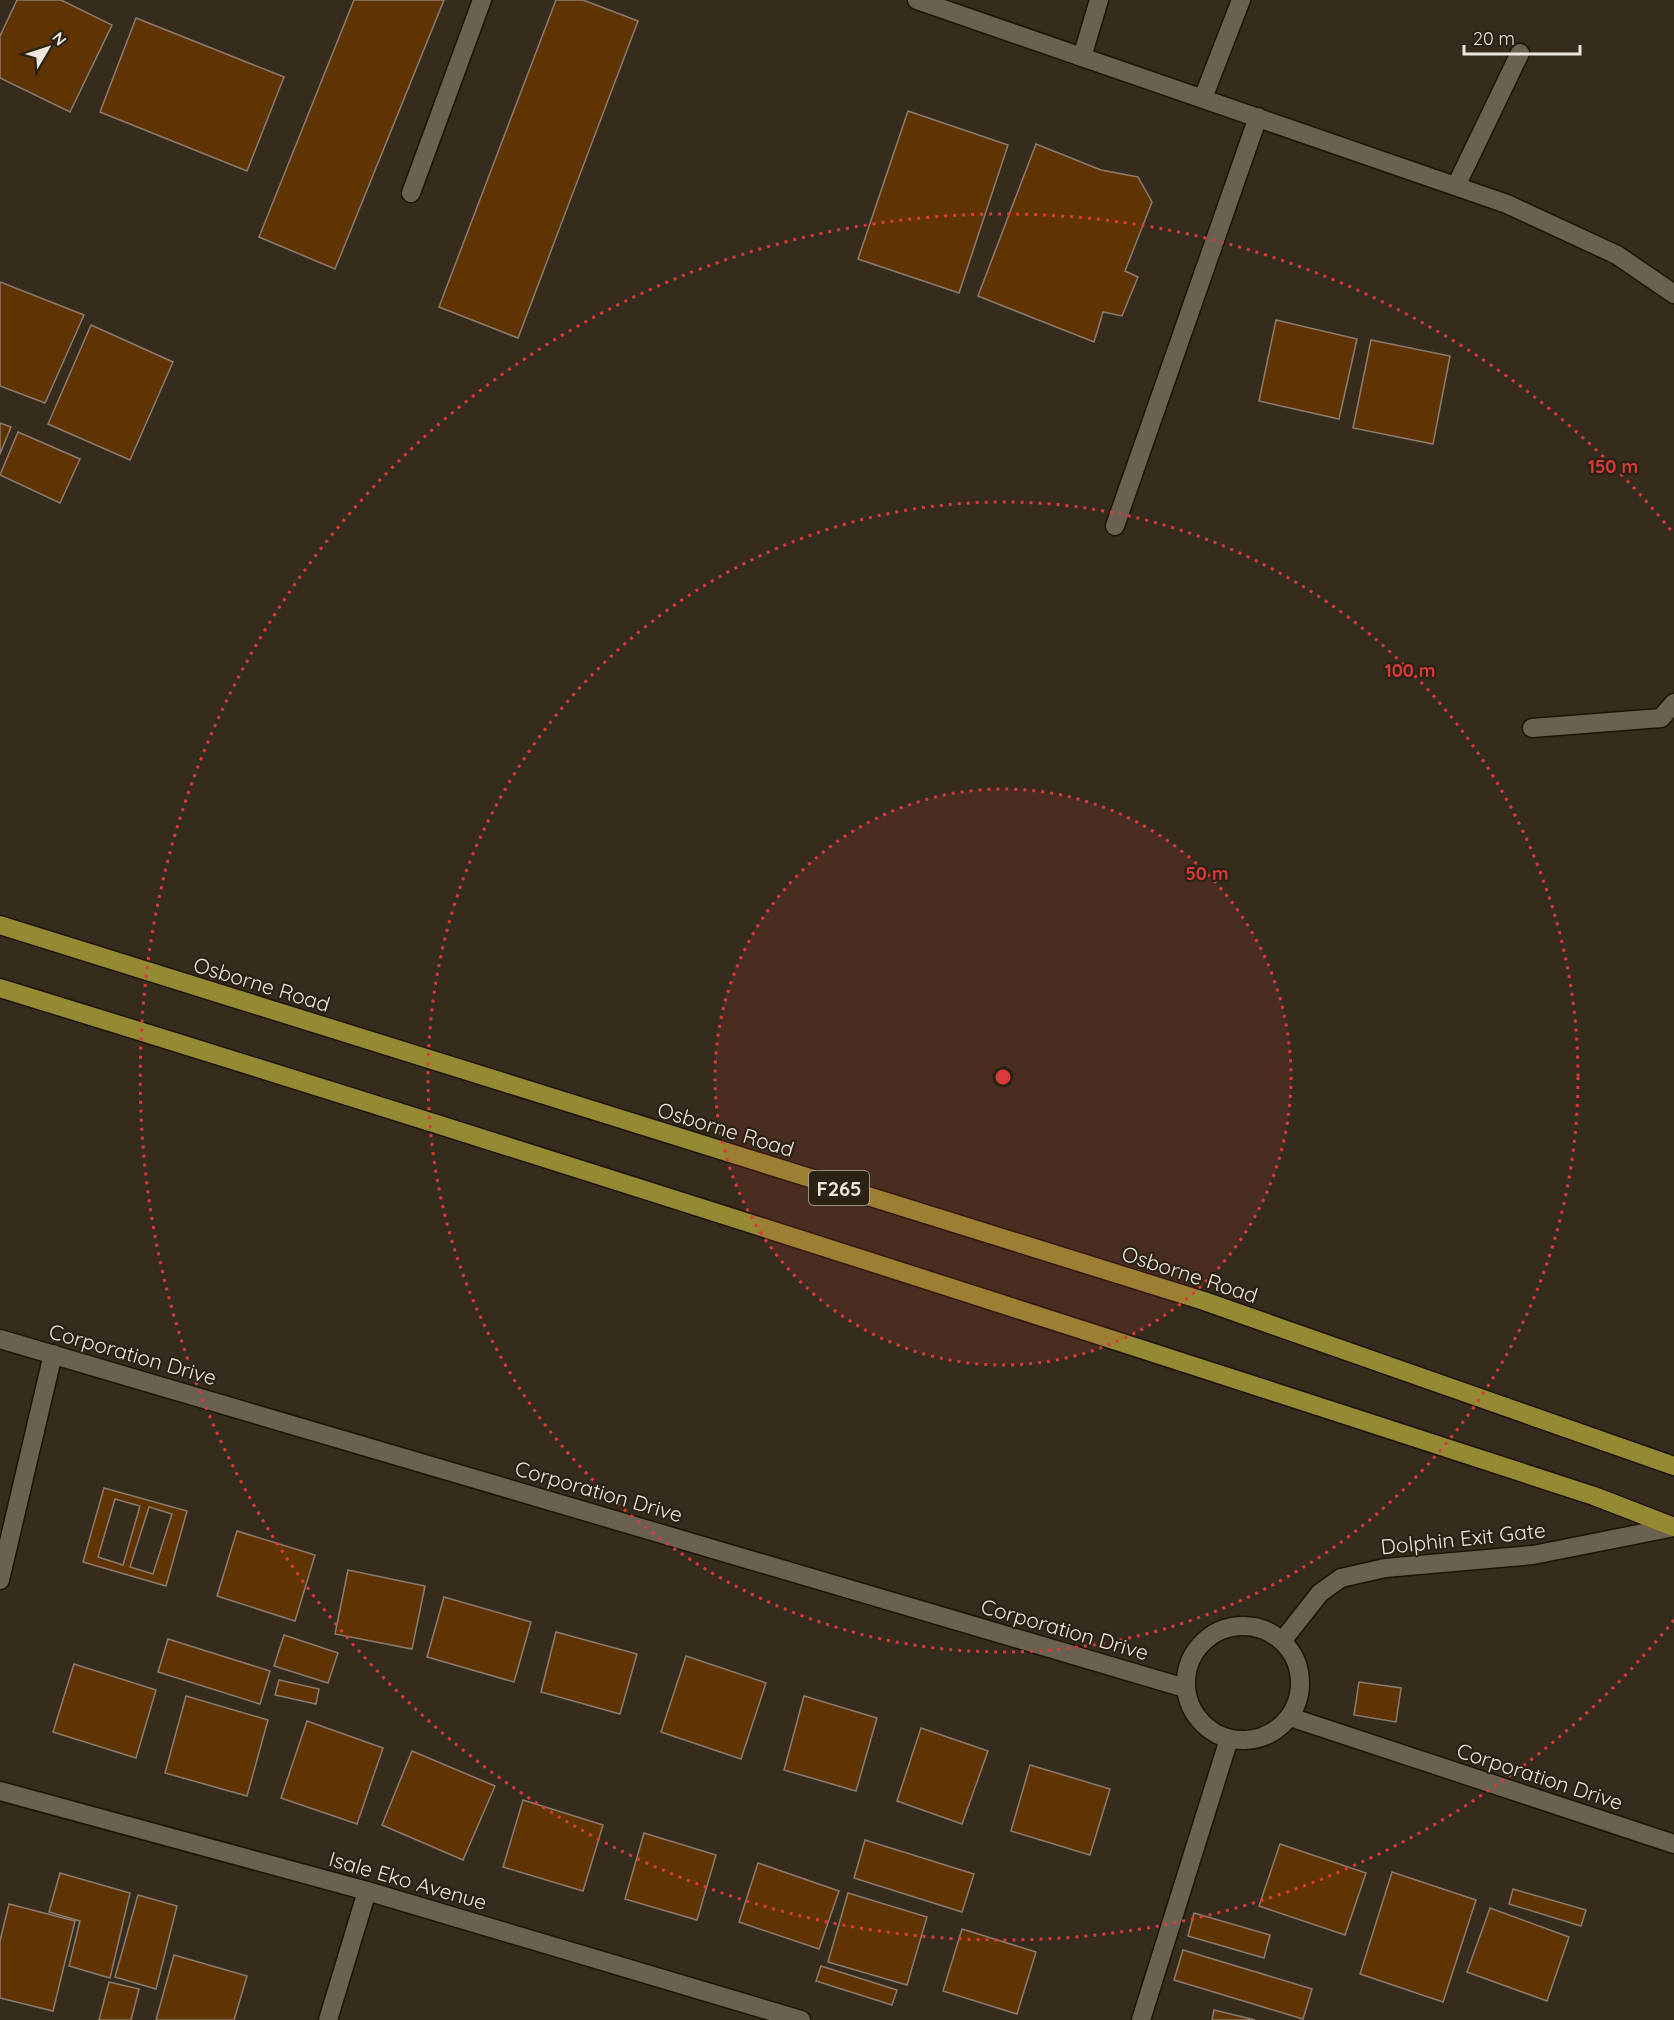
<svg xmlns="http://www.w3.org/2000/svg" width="1674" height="2020" viewBox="0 0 1674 2020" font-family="Quicksand,sans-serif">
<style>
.building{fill:#603302;stroke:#8c7b6e;stroke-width:1.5;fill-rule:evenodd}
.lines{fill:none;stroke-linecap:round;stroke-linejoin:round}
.minor-casing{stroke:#1d1406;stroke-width:21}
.major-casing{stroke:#1d1406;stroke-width:21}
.minor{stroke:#6b6150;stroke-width:18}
.major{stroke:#968934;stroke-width:18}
.ring{fill:none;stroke:#d83b3a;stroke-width:3;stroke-dasharray:3 6}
.labels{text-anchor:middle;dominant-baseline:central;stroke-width:4.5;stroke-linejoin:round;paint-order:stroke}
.shield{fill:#2b2213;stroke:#b2aba0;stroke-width:1.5}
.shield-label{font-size:20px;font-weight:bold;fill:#ece6dd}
.street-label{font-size:21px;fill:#ece6dd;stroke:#2b2213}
.centre{fill:#d83b3a;stroke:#2b2213;stroke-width:3}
.ring-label{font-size:18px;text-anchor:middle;font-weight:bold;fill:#d83b3a;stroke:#2b2213;stroke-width:4.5;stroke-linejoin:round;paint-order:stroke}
</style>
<rect width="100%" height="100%" fill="#352c1d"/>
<!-- building -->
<g class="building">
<polygon points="17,0 61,0 112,25 70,112 0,78 0,36"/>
<polygon points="354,0 444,0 335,269 259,237"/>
<polygon points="556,0 583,0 638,21 518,338 439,307"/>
<polygon points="136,18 284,77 247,171 100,112"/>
<polygon points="908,111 1008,145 959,293 858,259"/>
<polygon points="1036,144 1101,170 1138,177 1152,202 1125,271 1138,277 1122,316 1103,312 1094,342 978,296"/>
<polygon points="0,282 84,315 45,403 0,386"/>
<polygon points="1276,320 1357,339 1339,419 1259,401"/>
<polygon points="91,325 173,362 130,460 48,424"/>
<polygon points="1371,340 1450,356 1433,444 1353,428"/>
<polygon points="0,423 11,427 0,454"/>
<polygon points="18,432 80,459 60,503 0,475"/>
<path d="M104,1488L187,1511L166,1586L83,1562ZM115,1499L140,1506L123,1565L98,1557ZM149,1507L172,1514L153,1574L130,1567Z"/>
<polygon points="237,1531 315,1555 295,1621 217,1596"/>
<polygon points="348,1570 425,1586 412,1649 335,1634"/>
<polygon points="444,1597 531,1622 514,1682 427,1657"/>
<polygon points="556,1632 637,1654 620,1714 541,1692"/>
<polygon points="284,1635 338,1653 328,1683 274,1666"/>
<polygon points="168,1639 270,1671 260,1704 158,1672"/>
<polygon points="686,1656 766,1683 741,1759 661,1732"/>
<polygon points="74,1664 156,1690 136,1758 53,1732"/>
<polygon points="279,1680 319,1689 316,1704 275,1695"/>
<polygon points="1359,1682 1401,1688 1396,1722 1354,1715"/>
<polygon points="186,1696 268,1720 247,1796 165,1773"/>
<polygon points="804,1696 877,1718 856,1791 784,1770"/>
<polygon points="307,1721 383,1748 357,1824 281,1798"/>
<polygon points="921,1728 988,1751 962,1824 897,1801"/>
<polygon points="412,1751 495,1786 463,1860 382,1825"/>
<polygon points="1030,1765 1110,1789 1090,1855 1011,1831"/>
<polygon points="523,1800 603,1825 583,1891 503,1867"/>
<polygon points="644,1833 716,1855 697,1920 625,1899"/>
<polygon points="865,1840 974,1874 962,1912 854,1878"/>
<polygon points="1280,1844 1366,1873 1345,1935 1259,1906"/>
<polygon points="758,1863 839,1891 819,1949 739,1922"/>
<polygon points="1392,1872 1476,1900 1443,2002 1360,1974"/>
<polygon points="60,1873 130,1893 110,1978 69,1966 80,1921 49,1912"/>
<polygon points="1513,1889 1586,1910 1581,1926 1509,1904"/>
<polygon points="848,1893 927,1917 907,1985 828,1962"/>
<polygon points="138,1895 177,1906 156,1989 115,1977"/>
<polygon points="9,1904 75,1921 53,2011 0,1998 0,1941"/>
<polygon points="1490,1908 1569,1937 1547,2001 1467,1972"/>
<polygon points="1194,1913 1270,1935 1264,1958 1188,1936"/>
<polygon points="962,1929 1036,1952 1017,2014 943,1991"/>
<polygon points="1183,1950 1312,1989 1303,2019 1174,1980"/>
<polygon points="174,1955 247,1976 234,2020 156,2020"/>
<polygon points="821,1966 897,1990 892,2005 816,1981"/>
<polygon points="109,1982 139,1989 131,2020 99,2020"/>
<polygon points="1214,2010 1255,2020 1212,2020"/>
</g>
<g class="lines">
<!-- minor casing -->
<g class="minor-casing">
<g id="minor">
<polyline points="917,0 1507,204 1617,255 1674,294"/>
<polyline points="1082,57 1099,0"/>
<polyline points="1203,98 1241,0"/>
<polyline points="1456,186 1520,53"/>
<polyline points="411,193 482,0"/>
<polyline points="1115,526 1258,117"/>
<polyline points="1532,728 1661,718 1674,703"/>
<polyline points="0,1339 1185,1688"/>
<polyline points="0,1580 53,1354"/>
<circle cx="1243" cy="1683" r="57"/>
<polyline points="1283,1640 1320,1593 1341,1578 1385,1568 1533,1555 1674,1527"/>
<polyline points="1290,1717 1674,1844"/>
<polyline points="0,1791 367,1891 801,2020"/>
<polyline points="328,2020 367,1891"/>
<polyline points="1141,2020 1229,1739"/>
</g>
</g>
<!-- major casing -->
<g class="major-casing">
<g id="major">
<polyline points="0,925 1204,1301 1674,1466"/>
<path d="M0,988C533,1152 1064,1323 1594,1496L1674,1527"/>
</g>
</g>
<!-- minor -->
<use href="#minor" class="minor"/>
<!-- major -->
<use href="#major" class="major"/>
</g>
<!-- distance rings -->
<circle cx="1003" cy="1077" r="288" fill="#d83b3a" fill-opacity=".12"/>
<g class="ring">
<circle cx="1003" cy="1077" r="288"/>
<circle cx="1003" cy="1077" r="575"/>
<path d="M1674 1620A863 863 0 1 1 1674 534"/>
</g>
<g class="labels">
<!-- shield labels -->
<rect class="shield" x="809" y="1171" width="60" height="34" rx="4.5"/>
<g class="shield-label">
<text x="839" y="1188">F265</text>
</g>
<!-- street labels -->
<g class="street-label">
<text transform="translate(262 984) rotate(17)">Osborne Road</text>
<text transform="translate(726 1129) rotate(17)">Osborne Road</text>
<text transform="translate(1190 1274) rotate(18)">Osborne Road</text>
<text transform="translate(133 1354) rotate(16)">Corporation Drive</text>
<text transform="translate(599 1491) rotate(16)">Corporation Drive</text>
<text transform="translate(1463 1538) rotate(-6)">Dolphin Exit Gate</text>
<text transform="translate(1065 1629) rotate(16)">Corporation Drive</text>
<text transform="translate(1540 1776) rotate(18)">Corporation Drive</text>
<text transform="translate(408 1880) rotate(16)">Isale Eko Avenue</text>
</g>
</g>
<circle cx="1003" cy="1077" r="9" class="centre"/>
<g class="ring-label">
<text x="1613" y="473">150 m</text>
<text x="1410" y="677">100 m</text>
<text x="1207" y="880">50 m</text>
</g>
<!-- north arrow -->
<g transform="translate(48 48) rotate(51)" stroke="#2b2213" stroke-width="4.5" paint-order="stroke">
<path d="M0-4.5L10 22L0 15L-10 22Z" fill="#ece6dd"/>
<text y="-9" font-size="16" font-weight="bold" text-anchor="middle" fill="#ece6dd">N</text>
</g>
<!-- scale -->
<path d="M1464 45v9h116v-9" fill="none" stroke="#ece6dd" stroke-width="3"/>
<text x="1473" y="45" font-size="18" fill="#ece6dd" stroke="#2b2213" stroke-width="4.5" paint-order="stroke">20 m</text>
</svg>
